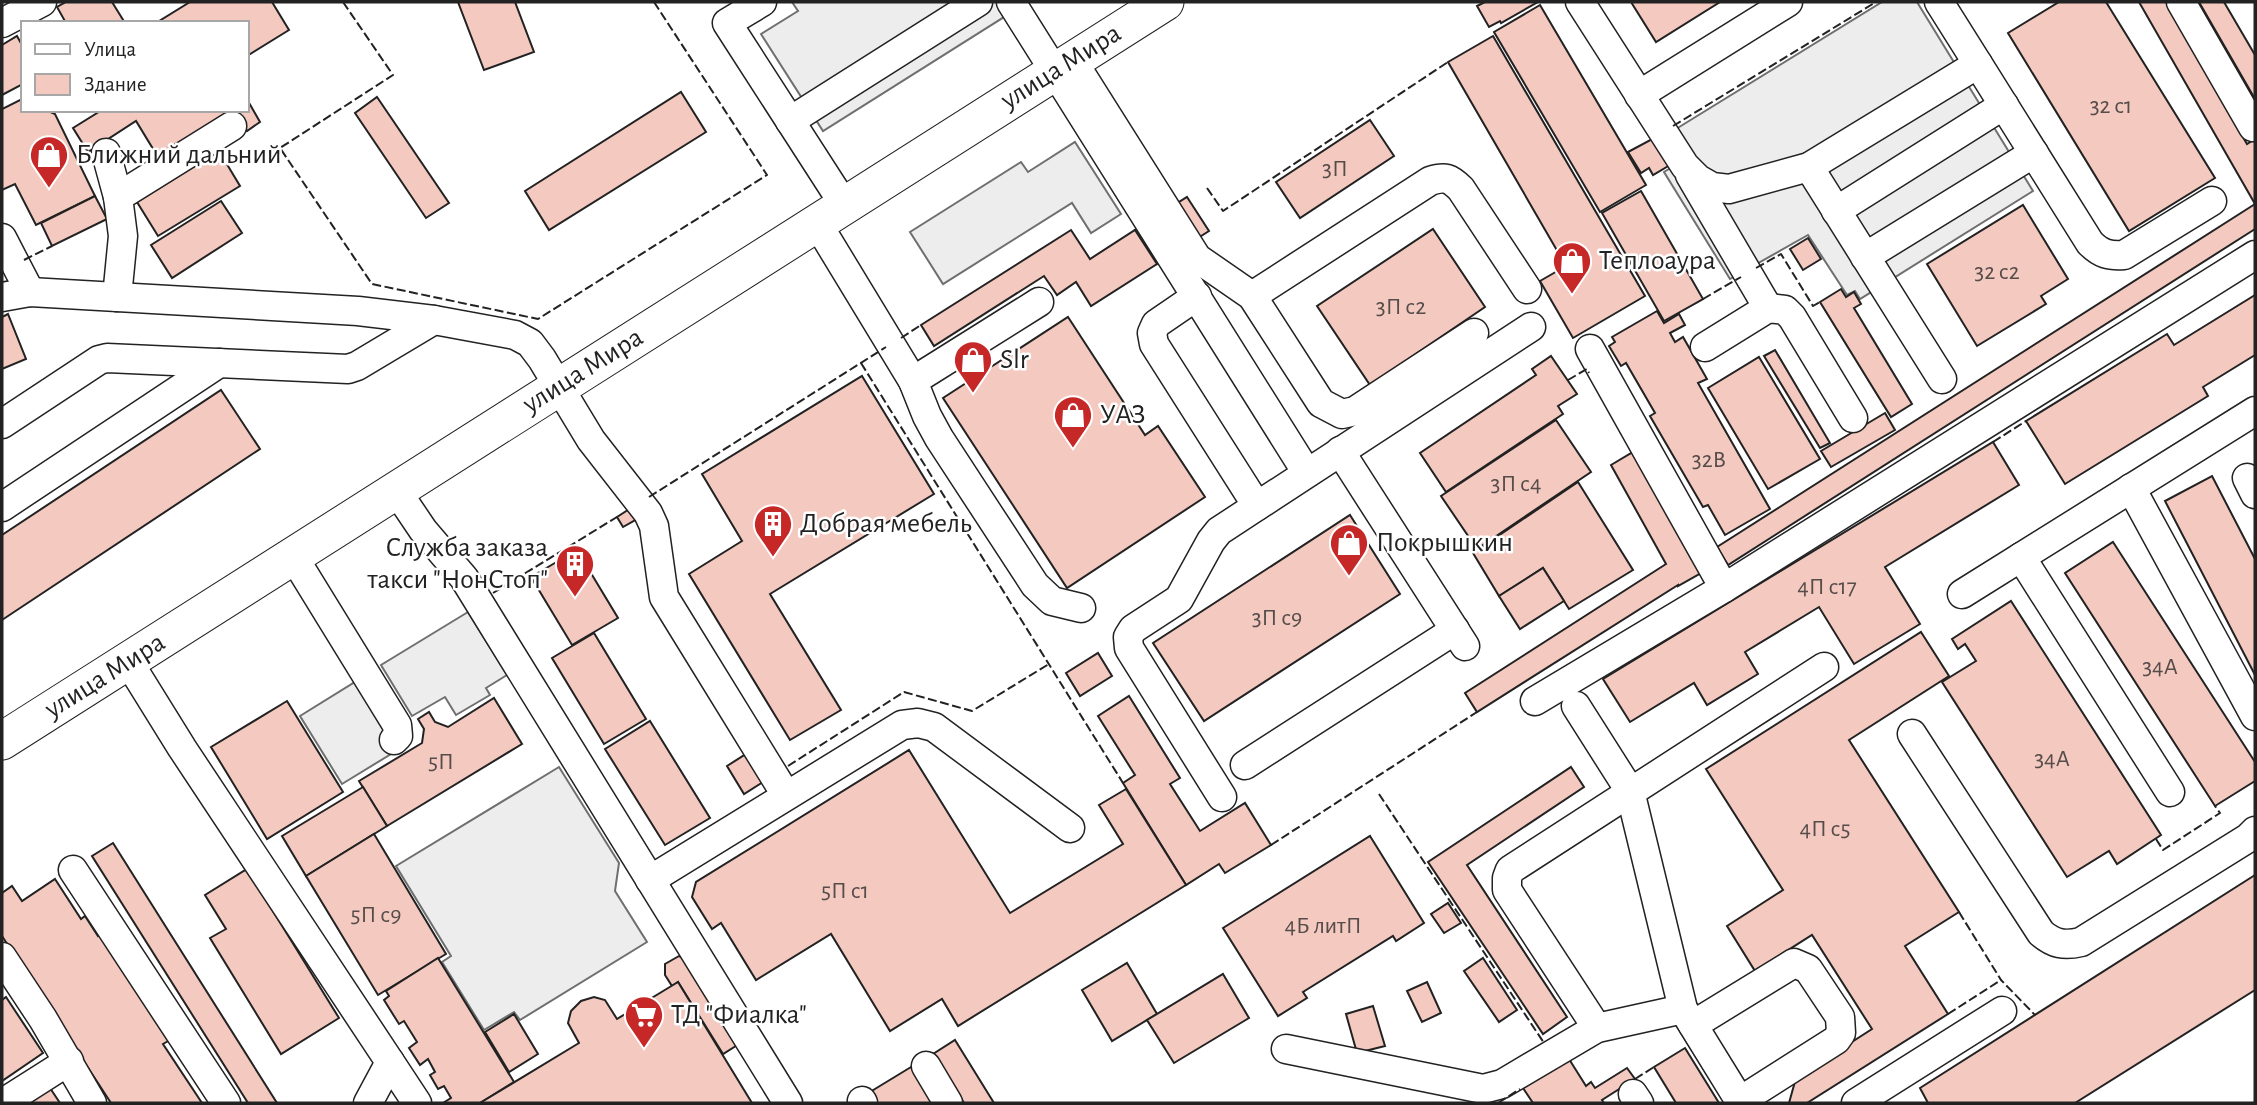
<svg xmlns="http://www.w3.org/2000/svg" width="2257" height="1105" viewBox="0 0 2257 1105" font-family="'Alegreya Sans',sans-serif">
<style>
.parking{fill:#ededed;stroke:#6f6f6f;stroke-width:2}
.building{fill:#f3c9c0;stroke:#222;stroke-width:2}
.lines{fill:none;stroke-linecap:round;stroke-linejoin:round}
.minor-casing{stroke:#222;stroke-width:31}
.major-casing{stroke:#222;stroke-width:39}
.minor{stroke:#fff;stroke-width:28}
.major{stroke:#fff;stroke-width:37}
.fence{stroke:#222;stroke-width:2;stroke-dasharray:9 3.5;stroke-linecap:butt}
.labels{text-anchor:middle;dominant-baseline:central;stroke-width:5;stroke-linejoin:round;paint-order:stroke}
.number-label{font-size:24px;fill:#564c4a}
.street-label{font-size:28px;fill:#222;stroke:#fff}
.poi-label{font-size:28px;fill:#222;stroke:#fff;text-anchor:start}
</style>
<rect width="100%" height="100%" fill="#fff"/>
<!-- parking -->
<g class="parking">
<polygon points="792,2 1028,2 823,131 761,34 798,11"/>
<polygon points="1882,2 1917,2 2033,191 1860,299 1855,291 1847,295 1808,235 1730,279 1664,172 1692,155 1676,129"/>
<polygon points="1075,142 1121,214 1091,233 1072,203 943,284 910,232 1021,162 1028,172"/>
<polygon points="468,612 507,675 486,688 490,695 456,715 445,697 412,716 381,665"/>
<polygon points="355,682 396,751 342,784 300,716"/>
<polygon points="559,767 619,863 615,891 647,942 520,1020 514,1012 484,1030 442,962 451,956 396,866"/>
</g>
<!-- building -->
<g class="building">
<polygon points="66,2 112,2 125,23 66,23 57,7"/>
<polygon points="190,2 272,2 289,30 247,56 247,23 156,23"/>
<polygon points="458,2 515,2 534,52 484,70"/>
<polygon points="1485,2 1538,2 1501,23 1500,21 1489,27 1477,6"/>
<polygon points="1631,2 1720,2 1656,42"/>
<polygon points="2059,2 2106,2 2215,178 2129,231 2008,33"/>
<polygon points="2139,2 2166,2 2247,144 2255,139 2255,229 1728,565 1717,547 2255,204"/>
<polygon points="2199,2 2224,2 2255,55 2255,99"/>
<polygon points="1540,5 1646,185 1600,212 1494,32"/>
<polygon points="17,36 23,47 23,84 2,95 2,45"/>
<polygon points="1493,36 1645,296 1573,338 1540,281 1566,266 1448,62"/>
<polygon points="681,92 706,132 549,230 525,191"/>
<polygon points="377,97 449,203 426,218 355,113"/>
<polygon points="20,100 23,101 23,110 46,110 55,114 95,196 36,225 15,184 2,190 2,109"/>
<polygon points="248,101 260,122 247,131 235,110 247,110"/>
<polygon points="102,110 233,110 158,157 136,121 88,152 73,128"/>
<polygon points="1370,120 1394,156 1300,218 1276,182"/>
<polygon points="1654,138 1670,165 1653,175 1649,168 1641,173 1628,152"/>
<polygon points="219,151 240,186 158,236 137,202"/>
<polygon points="1641,191 1703,299 1664,321 1602,213"/>
<polygon points="95,196 107,219 52,246 41,223"/>
<polygon points="1187,197 1209,231 1157,264 1135,230"/>
<polygon points="221,201 242,233 172,278 151,245"/>
<polygon points="2023,205 2068,279 2041,296 2046,304 1977,346 1927,264"/>
<polygon points="1433,229 1485,307 1370,385 1317,306"/>
<polygon points="1071,230 1090,259 1135,230 1157,264 1091,306 1076,282 1057,295 1044,276 934,346 921,325"/>
<polygon points="1808,238 1821,259 1803,270 1790,249"/>
<polygon points="1841,289 1846,297 1854,292 1861,304 1854,308 1912,404 1891,417 1820,302"/>
<polygon points="2255,295 2255,355 2203,387 2208,396 2065,484 2026,421 2167,334 2174,345"/>
<polygon points="1657,311 1664,323 1679,314 1685,325 1670,333 1675,342 1683,337 1707,379 1698,383 1770,509 1725,535 1708,505 1703,507 1650,416 1655,413 1626,363 1621,366 1609,346 1615,342 1612,337"/>
<polygon points="8,314 26,359 2,369 2,317"/>
<polygon points="1068,317 1145,435 1158,426 1205,497 1067,588 943,398"/>
<polygon points="1775,350 1830,443 1820,448 1764,356"/>
<polygon points="1551,356 1577,394 1558,406 1563,414 1446,492 1420,453 1536,375 1532,369"/>
<polygon points="1759,357 1820,459 1768,489 1708,388"/>
<polygon points="862,376 934,494 770,594 841,710 790,740 689,574 742,541 702,474"/>
<polygon points="221,390 260,449 2,620 2,535"/>
<polygon points="1885,413 1895,430 1831,467 1821,451"/>
<polygon points="1556,420 1591,472 1477,549 1441,496"/>
<polygon points="1993,442 2019,485 1885,567 1920,624 1854,664 1819,607 1745,652 1758,674 1707,705 1694,683 1630,722 1603,679"/>
<polygon points="1633,452 1701,573 1678,586 1678,585 1477,712 1465,693 1666,564 1611,465"/>
<polygon points="2212,476 2255,559 2255,675 2165,501"/>
<polygon points="1578,482 1633,570 1569,609 1543,568 1499,596 1473,553"/>
<polygon points="631,508 637,519 623,527 617,517"/>
<polygon points="1350,515 1400,594 1204,721 1153,643"/>
<polygon points="2113,542 2255,762 2255,781 2215,806 2065,573"/>
<polygon points="577,550 618,618 572,645 531,577"/>
<polygon points="1543,568 1564,601 1520,629 1499,596"/>
<polygon points="2011,601 2161,835 2117,864 2109,851 2067,877 1942,682 1976,661 1965,644 1958,649 1952,639"/>
<polygon points="1921,632 1949,676 1849,740 1959,912 1905,946 1948,1014 1807,1103 1789,1103 1796,1078 1872,1029 1812,935 1755,971 1727,926 1783,890 1706,769"/>
<polygon points="594,633 646,719 604,744 552,658"/>
<polygon points="1098,653 1112,676 1080,696 1066,673"/>
<polygon points="1129,696 1180,778 1170,784 1200,831 1245,803 1271,845 1225,873 1219,864 1186,885 1123,783 1135,775 1098,716"/>
<polygon points="494,698 522,744 387,826 359,781 422,743 424,729 418,719 429,712 435,722 448,727"/>
<polygon points="287,701 343,792 267,839 211,747"/>
<polygon points="650,721 710,818 665,845 605,749"/>
<polygon points="909,750 1010,913 1123,844 1099,805 1126,789 1186,885 958,1026 942,999 890,1031 831,934 756,980 721,923 712,929 692,897 696,882"/>
<polygon points="746,754 763,782 744,794 727,766"/>
<polygon points="1571,767 1584,787 1467,865 1567,1017 1543,1034 1428,862"/>
<polygon points="363,787 387,826 306,876 282,836"/>
<polygon points="374,834 446,954 378,995 306,876"/>
<polygon points="1370,836 1424,923 1396,941 1393,936 1303,992 1307,998 1278,1016 1223,928"/>
<polygon points="113,843 277,1103 248,1103 92,856"/>
<polygon points="247,869 339,1018 281,1054 210,938 226,929 205,895"/>
<polygon points="2255,875 2255,990 2075,1103 1928,1103 1920,1088"/>
<polygon points="55,879 81,919 85,916 98,936 101,934 170,1040 163,1044 202,1103 111,1103 2,936 2,893 12,886 22,901"/>
<polygon points="1448,903 1461,923 1444,933 1431,914"/>
<polygon points="679,956 688,960 739,1044 723,1054 678,982 672,986 665,975 665,964"/>
<polygon points="438,958 514,1082 480,1103 443,1103 451,1098 444,1086 438,1089 430,1075 435,1072 428,1059 420,1065 409,1048 417,1042 404,1021 399,1024 384,1000 389,996 386,991"/>
<polygon points="1483,958 1517,1010 1499,1022 1464,971"/>
<polygon points="1127,963 1157,1014 1112,1041 1082,990"/>
<polygon points="1223,974 1249,1018 1174,1063 1147,1020"/>
<polygon points="678,982 752,1103 480,1103 579,1043 568,1023 571,1011 581,1001 594,997 605,1000 617,1019"/>
<polygon points="1427,982 1441,1013 1422,1022 1407,991"/>
<polygon points="6,997 43,1053 2,1081 2,1000"/>
<polygon points="1373,1006 1385,1046 1357,1053 1346,1014"/>
<polygon points="514,1014 538,1054 509,1072 485,1032"/>
<polygon points="955,1040 994,1103 964,1103 933,1054"/>
<polygon points="1685,1048 1719,1103 1676,1103 1654,1067"/>
<polygon points="1569,1059 1586,1086 1591,1082 1595,1088 1627,1068 1635,1079 1602,1100 1604,1103 1533,1103 1523,1088"/>
<polygon points="911,1067 933,1103 877,1103 870,1092"/>
<polygon points="50,1088 60,1103 25,1103"/>
</g>
<g class="lines">
<!-- minor casing -->
<g class="minor-casing">
<g id="minor">
<polyline points="762,2 727,23 845,206"/>
<polyline points="1011,2 1307,473"/>
<polyline points="1580,2 1685,166 1698,179 1712,187 1729,189 1809,167 1978,64 1939,2"/>
<polyline points="2181,2 2253,127"/>
<polyline points="2,23 42,2"/>
<polyline points="1072,60 1197,258 1252,296 1321,403 1342,414 1355,411 1474,333"/>
<path d="M1978,64L2090,243C2101,254 2109,256 2124,255L2212,201"/>
<polyline points="1639,95 1788,2"/>
<polyline points="790,121 978,2"/>
<polyline points="106,153 118,197"/>
<polyline points="1809,167 1942,379"/>
<polyline points="1690,175 1768,308"/>
<polyline points="1836,211 2004,105"/>
<polyline points="817,223 913,381 927,416 939,438 1035,585 1052,601 1081,608"/>
<polyline points="2,238 30,292"/>
<polyline points="1865,257 2034,153"/>
<polyline points="1197,296 1156,324 1152,333 1154,344 1257,506"/>
<path d="M1252,296L1430,181C1445,176 1450,178 1461,189L1527,289"/>
<polyline points="2,297 30,292 358,311 434,320 515,335 530,343 542,359 591,440 648,513 654,526 664,597 786,795"/>
<polyline points="117,297 123,236 118,197 232,126"/>
<polyline points="1705,347 1768,308 1785,310 1792,317 1853,418"/>
<polyline points="1590,349 1724,588"/>
<polyline points="913,381 1039,302"/>
<polyline points="2,424 99,360 107,358 348,369 357,366 434,320"/>
<polyline points="1340,451 1465,646"/>
<polyline points="2247,478 2255,494"/>
<polyline points="2131,488 2255,716"/>
<polyline points="396,490 423,530 464,578 788,1103"/>
<polyline points="2,507 219,363"/>
<polyline points="293,556 397,725 398,736 394,740"/>
<polyline points="2021,557 2170,792"/>
<polyline points="1962,594 2255,411"/>
<polyline points="128,661 182,748 390,1062 368,1103"/>
<polyline points="1535,701 1724,588 2255,255"/>
<polyline points="1576,706 1630,791 1683,1009 1741,1103"/>
<path d="M1912,734L2041,933C2054,944 2064,946 2081,942L2248,838L2255,831"/>
<polyline points="1245,765 1455,630"/>
<polyline points="1222,797 1129,648 1128,637 1133,629 1179,599 1211,541 1219,531 1531,327"/>
<polyline points="73,870 226,1103"/>
<polyline points="650,880 902,725 918,723 934,727 1070,828"/>
<polyline points="2,957 43,1019 92,1103"/>
<polyline points="1693,1025 1794,963 1808,969 1840,1017 1841,1033 1836,1040 1740,1101"/>
<polyline points="1597,1028 1507,890 1507,878 1510,870 1824,667"/>
<polyline points="1286,1049 1483,1089 1502,1084 1597,1028 1683,1009"/>
<polyline points="390,1062 417,1103"/>
<polyline points="926,1066 948,1103"/>
<polyline points="1633,1094 1639,1103"/>
<polyline points="862,1101 863,1103"/>
<polyline points="3,1103 69,1061"/>
<polyline points="1856,1103 2002,1011"/>
</g>
</g>
<!-- major casing -->
<g class="major-casing">
<polyline id="major" points="2,741 1165,2"/>
</g>
<!-- minor -->
<use href="#minor" class="minor"/>
<!-- major -->
<use href="#major" class="major"/>
<!-- fence -->
<g class="fence">
<polyline points="343,2 393,75 280,148 372,284 538,319 767,175 654,2"/>
<polyline points="1673,126 1876,2"/>
<polyline points="1207,188 1223,211 1448,62"/>
<polyline points="24,260 52,246"/>
<polyline points="1756,268 1781,254 1813,306 1820,302"/>
<polyline points="1703,299 1741,277"/>
<polyline points="901,338 921,325"/>
<polyline points="861,363 1123,783"/>
<polyline points="1568,380 1587,369 1589,373"/>
<polyline points="1993,442 2026,421"/>
<polyline points="649,497 886,347"/>
<polyline points="493,593 617,517"/>
<polyline points="788,766 904,692 972,711 1049,664"/>
<polyline points="1379,794 1544,1043"/>
<polyline points="2156,839 2163,850 2220,813 2215,806"/>
<polyline points="1271,845 1477,712"/>
<polyline points="1959,912 2001,980 2035,1015"/>
<polyline points="1948,1014 2001,980"/>
<polyline points="1635,1079 1654,1067"/>
<polyline points="1498,1103 1520,1089"/>
</g>
</g>
<!-- icons -->
<defs>
<g id="shop-pin" transform="scale(2.0125)"><path d="M0 17L-7.5 6A9.5 9.5 0 1 1 7.5 6Z" fill="#c62828" stroke="#fff"/><path d="M-5-2.5h2.3a2.7 3.5 0 0 1 5.4 0H5L5.5 6h-11ZM-1.5-2.5h3a1.5 2.3 0 0 0-3 0Z" fill="#fff"/></g>
<g id="building-pin" transform="scale(2.0125)"><path d="M0 17L-7.5 6A9.5 9.5 0 1 1 7.5 6Z" fill="#c62828" stroke="#fff"/><path d="M-4-6H4V6H1V3H-1V6H-4ZM-2.5-4.3h1.7v1.8h-1.7ZM.8-4.3h1.7v1.8H.8ZM-2.5-1h1.7V.8h-1.7ZM.8-1h1.7V.8H.8Z" fill="#fff"/></g>
<g id="supermarket-pin" transform="scale(2.0125)"><path d="M0 17L-7.5 6A9.5 9.5 0 1 1 7.5 6Z" fill="#c62828" stroke="#fff"/><path d="M-6-5.5h2.5l.6 2H6L4.5 2H-2.5L-4.4-4H-6ZM-1.5 3.2a1.3 1.3 0 1 0 .1 0ZM3 3.2a1.3 1.3 0 1 0 .1 0Z" fill="#fff"/></g>
</defs>
<g fill-rule="evenodd">
<use href="#shop-pin" x="49" y="155"/>
<use href="#shop-pin" x="1572" y="261"/>
<use href="#shop-pin" x="973" y="360"/>
<use href="#shop-pin" x="1073" y="415"/>
<use href="#building-pin" x="773" y="524"/>
<use href="#shop-pin" x="1349" y="543"/>
<use href="#building-pin" x="575" y="564"/>
<use href="#supermarket-pin" x="644" y="1015"/>
</g>
<g class="labels">
<!-- number labels -->
<g class="number-label">
<text x="2111" y="106">32 с1</text>
<text x="1335" y="169">3П</text>
<text x="1997" y="272">32 с2</text>
<text x="1401" y="307">3П с2</text>
<text x="1709" y="460">32В</text>
<text x="1516" y="484">3П с4</text>
<text x="1827" y="587">4П с17</text>
<text x="1277" y="618">3П с9</text>
<text x="2160" y="667">34А</text>
<text x="2052" y="759">34А</text>
<text x="441" y="762">5П</text>
<text x="1825" y="829">4П с5</text>
<text x="845" y="891">5П с1</text>
<text x="376" y="915">5П с9</text>
<text x="1323" y="926">4Б литП</text>
</g>
<!-- street labels -->
<g class="street-label">
<text transform="translate(1061 67) rotate(-32)">улица Мира</text>
<text transform="translate(583 371) rotate(-32)">улица Мира</text>
<text transform="translate(105 676) rotate(-32)">улица Мира</text>
</g>
<!-- poi labels -->
<g class="poi-label">
<text x="76" y="155">Ближний дальний</text>
<text x="1599" y="261">Теплоаура</text>
<text x="1000" y="360">Slr</text>
<text x="1100" y="415">УАЗ</text>
<text x="800" y="524">Добрая мебель</text>
<text x="1376" y="543">Покрышкин</text>
<text x="548" y="548" text-anchor="end">Служба заказа<tspan x="548" dy="32">такси "НонСтоп"</tspan></text>
<text x="671" y="1015">ТД "Фиалка"</text>
</g>
</g>
<!-- border -->
<rect width="2257" height="1105" fill="none" stroke="#222222" stroke-width="7"/>
<!-- legend -->
<rect x="21" y="21" width="228" height="91" fill="#ffffff" stroke="#a7a7a7" stroke-width="2"/>
<rect x="35" y="44" width="35" height="10" fill="#ffffff" stroke="#a7a7a7" stroke-width="2"/>
<text x="84" y="56" font-size="21" fill="#222222">Улица</text>
<rect x="35" y="74" width="35" height="21" fill="#f3c9c0" stroke="#a7a7a7" stroke-width="2"/>
<text x="84" y="91" font-size="21" fill="#222222">Здание</text>
</svg>
